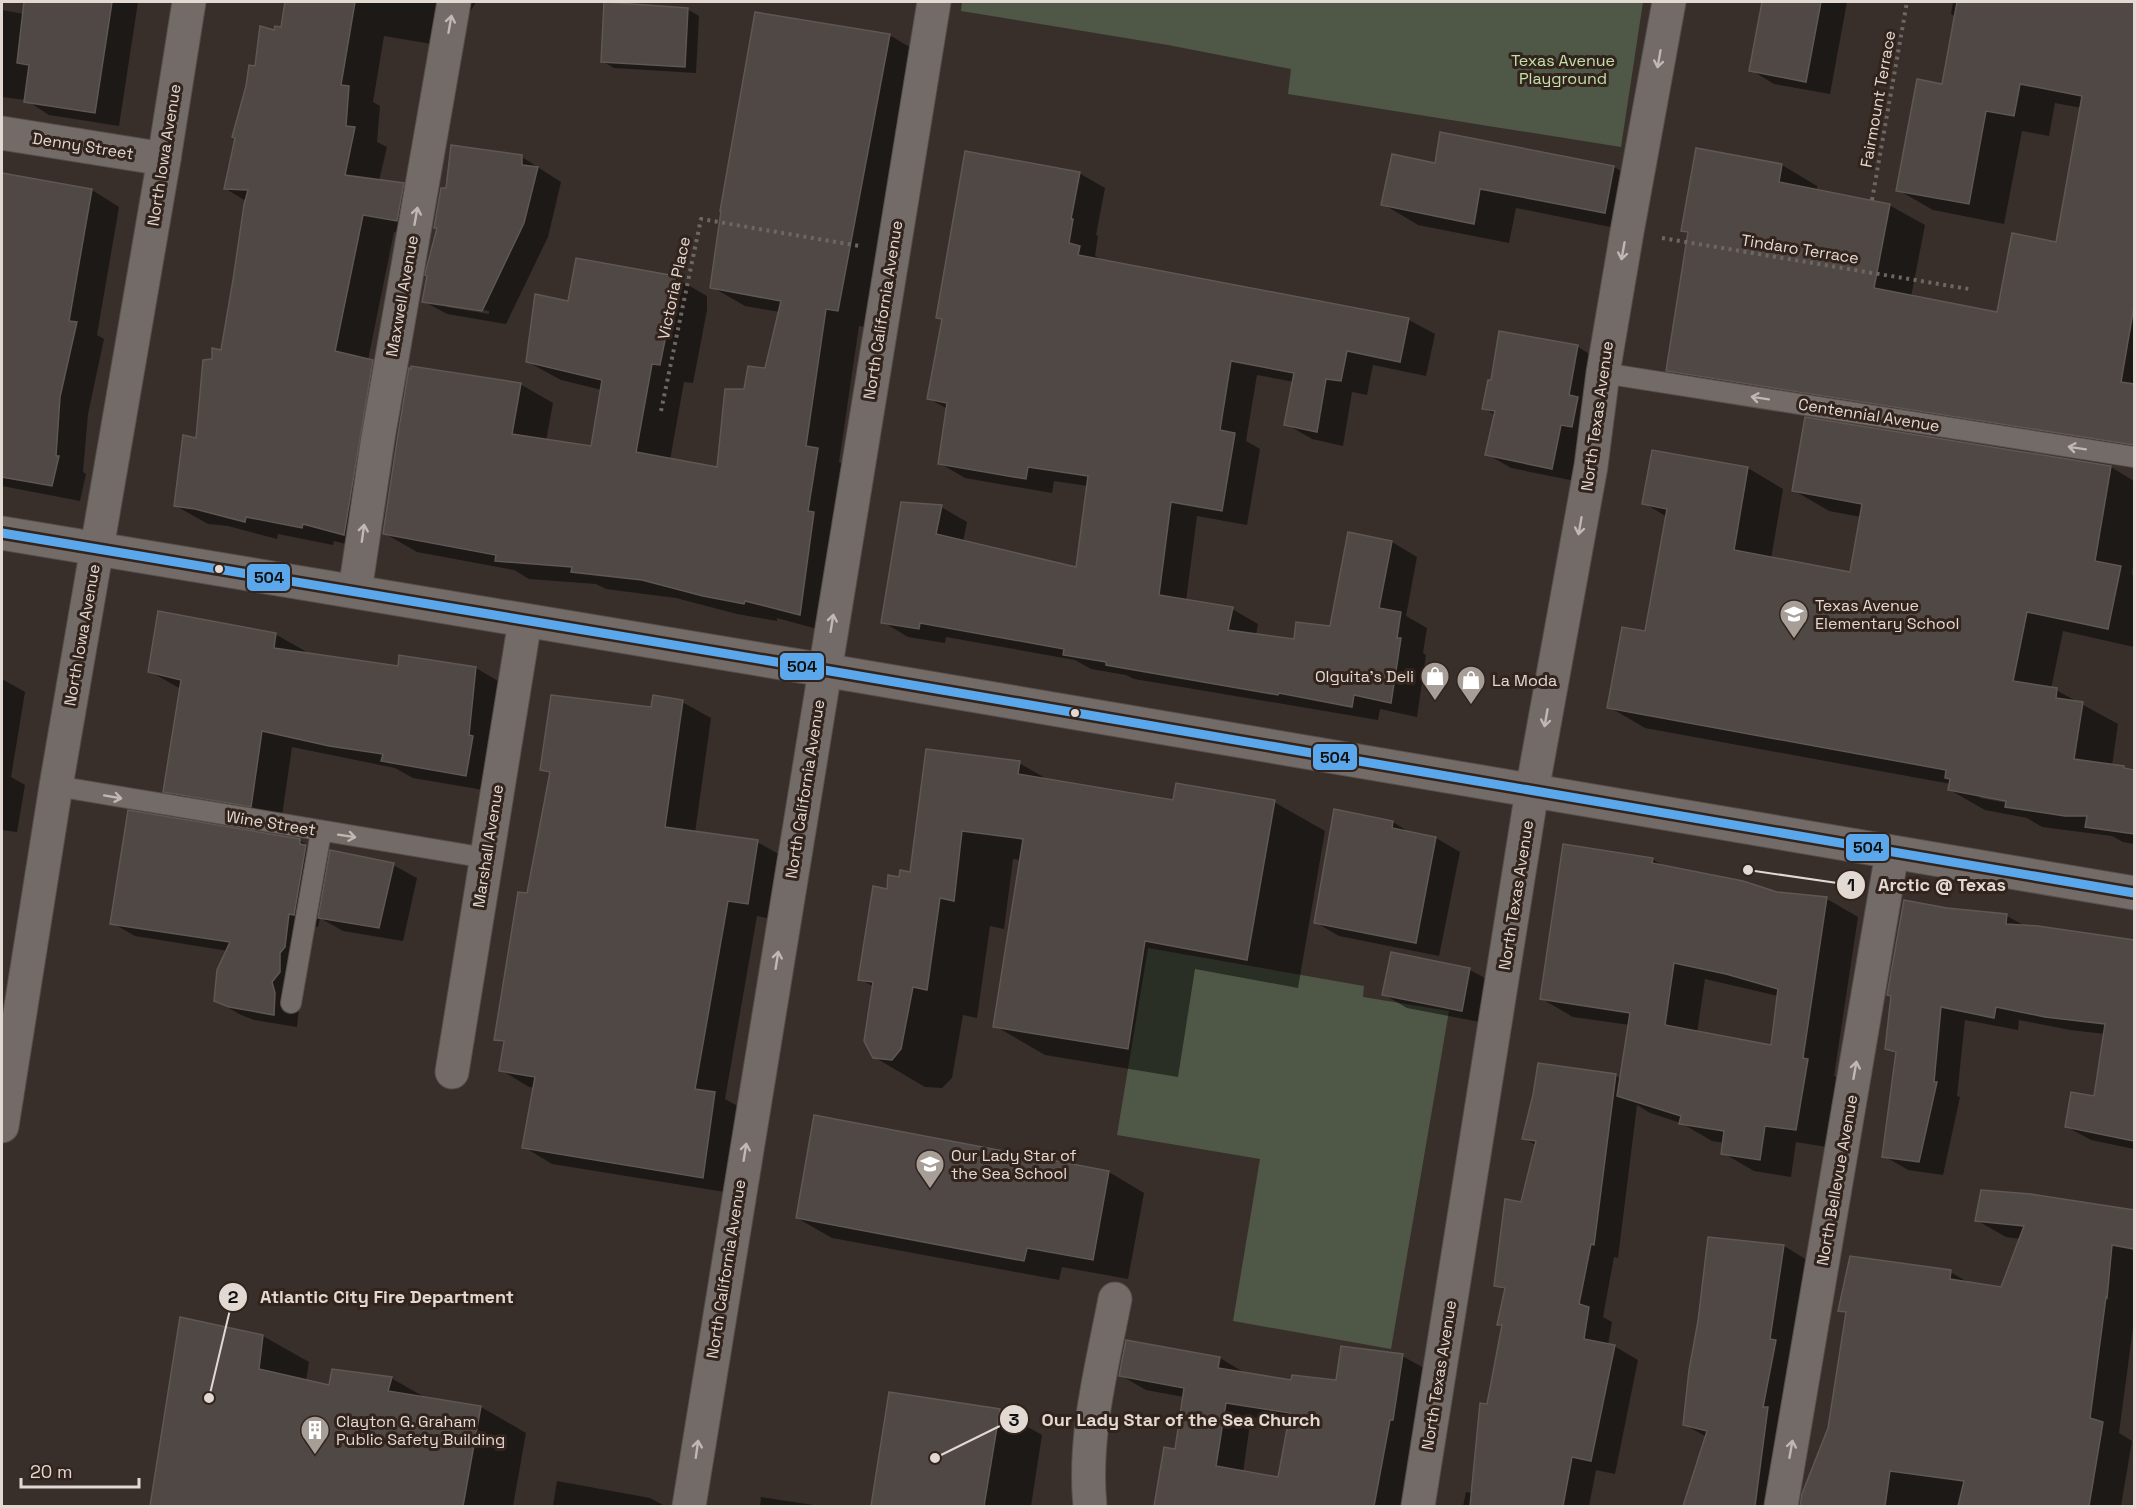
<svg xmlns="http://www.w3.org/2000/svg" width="2136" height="1508" viewBox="0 0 2136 1508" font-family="'Space Grotesk',sans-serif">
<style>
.green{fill:#4f5847}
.shadow{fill:#0007;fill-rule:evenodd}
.building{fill:#4f4844;stroke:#5e5753;stroke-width:1.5;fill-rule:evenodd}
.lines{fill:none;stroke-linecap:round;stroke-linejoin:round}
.service-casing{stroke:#564e4a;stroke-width:22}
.minor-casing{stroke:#564e4a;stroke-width:35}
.tertiary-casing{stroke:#564e4a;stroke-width:35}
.path{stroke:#6e6663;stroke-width:4;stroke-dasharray:3 4.5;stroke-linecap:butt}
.service{stroke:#736b68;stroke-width:20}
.minor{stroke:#736b68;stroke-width:33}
.tertiary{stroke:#736b68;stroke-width:33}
.bus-1-casing{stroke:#32241c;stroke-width:14}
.bus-1{stroke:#5aa8eb;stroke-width:9}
.oneway{stroke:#c1b8b3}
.bus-dot{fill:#e3d9d3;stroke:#32241c;stroke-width:2}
.labels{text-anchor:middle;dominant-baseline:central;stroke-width:6;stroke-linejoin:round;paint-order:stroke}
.park-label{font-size:16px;fill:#c1e2ab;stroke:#32241c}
.street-label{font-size:16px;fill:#e3d9d3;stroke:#32241c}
.poi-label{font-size:16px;fill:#e3d9d3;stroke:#32241c;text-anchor:start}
.leader{fill:none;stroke:#e3d9d3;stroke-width:2}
.callout-dot{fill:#e3d9d3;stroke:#32241c;stroke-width:2}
.mark-label{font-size:18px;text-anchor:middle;font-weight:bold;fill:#111}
.callout-label{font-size:18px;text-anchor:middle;font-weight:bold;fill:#e3d9d3;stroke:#32241c;stroke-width:6;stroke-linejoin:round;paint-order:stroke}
.line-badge{stroke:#32241c;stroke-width:2}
.pale-badge-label{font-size:16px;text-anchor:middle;font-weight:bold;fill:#111}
</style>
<rect width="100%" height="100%" fill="#382f2b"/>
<!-- green -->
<g class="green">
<polygon points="962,2 1643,2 1621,147 1288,94 1291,69 1168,45 961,11"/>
<polygon points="1148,948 1364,986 1363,997 1449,1011 1391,1349 1233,1321 1260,1159 1117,1135"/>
</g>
<!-- shadow -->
<g class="shadow">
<polygon points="26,2 138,2 119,126 49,115 26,100 2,97 2,10 24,14"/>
<polygon points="286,2 476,2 467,17 461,49 384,36 373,102 380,106 377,142 387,147 379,181 403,184 435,202 428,238 394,232 368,360 404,380 376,552 334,541 333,545 278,534 277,539 228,526 208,524 176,506 198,440 213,361 222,352 246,201 226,189 256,68 276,32 282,29"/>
<polygon points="1764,2 1847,2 1830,94 1774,84 1751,70"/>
<polygon points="1953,2 2134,2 2134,459 1703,391 1668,370 1689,234 1683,230 1697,150 1782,165 1817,186 1817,191 1889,205 1925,225 1911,297 1999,314 2057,243 2082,108 2055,103 2049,136 2022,131 2004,224 1933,210 1898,190 1943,86 1956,17 1951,14"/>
<polygon points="687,9 699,16 696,73 614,68 602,61"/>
<polygon points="889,35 922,54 870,328 859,326 839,462 850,468 832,633 777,618 777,621 737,614 676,598 606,589 596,584 529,579 514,570 417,552 384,533 520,384 553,403 546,441 593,448 602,390 561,380 528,362 569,303 674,277 707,296 707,310 693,383 684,382 670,460 718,469 746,391 766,370 780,312 745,306 712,287"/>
<polygon points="1442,134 1614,167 1649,187 1640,233 1516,208 1509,243 1418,225 1383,204 1436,165"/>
<path d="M522,157L561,182L548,237L506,324L447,314L423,301L447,190ZM447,304L489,311V314L447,307Z"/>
<polygon points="1079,173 1105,188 1096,235 1098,236 1095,256 1105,262 1409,320 1435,334 1426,376 1373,365 1367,395 1352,392 1343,446 1312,439 1286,424 1294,382 1257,375 1246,441 1260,449 1247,525 1197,516 1186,601 1232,609 1258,624 1256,635 1295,641 1331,627 1392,542 1417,557 1406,616 1427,628 1423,653 1426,655 1417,717 1380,709 1378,720 1134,679 1126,675 1091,669 1075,660 946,637 945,643 908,637 883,622 941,507 967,522 963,542 1077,569 1088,486 1054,481 1052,493 965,478 939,463 948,409 929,399 943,320 938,317"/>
<polygon points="2,174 92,190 119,207 97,335 104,339 88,414 83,472 86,474 80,501 2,486"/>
<polygon points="1578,347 1601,361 1575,481 1511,468 1487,454 1495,415 1484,408"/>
<path d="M2111,467L2134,481V558L2132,574L2134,576V647L2063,631L2051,689L2056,690L2118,724L2112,766L2134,770V844L2123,842L2112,836L2042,827L2027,818L1985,810L1950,790L1951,784L1645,728L1609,707L1646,632L1667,517L1644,503L1748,468L1783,489L1771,559L1851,574L1861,517L1829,511L1793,490ZM1980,795L2013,801V804L1980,798Z"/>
<polygon points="275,634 305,651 305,654 399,667 476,668 505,685 495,792 413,778 395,768 292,747 281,823 195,808 165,791 181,689 149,671"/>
<polygon points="2,679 25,692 11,777 25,785 17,832 2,830"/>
<polygon points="682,702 711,718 695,833 757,842 786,858 776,920 757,916 725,1099 743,1109 731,1193 552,1164 524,1147 535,1088 529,1087 501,1070 505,1044 496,1039 528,895 551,774 541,769 652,709"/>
<polygon points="1019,763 1052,782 1174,802 1274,802 1325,831 1298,988 1195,969 1178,1077 1045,1055 995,1026 1021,860 1013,859 1004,929 990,926 977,1018 963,1015 952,1078 942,1088 925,1087 874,1057 874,987 860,979 888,891 900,879 912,873"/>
<polygon points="1393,822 1412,834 1436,838 1460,852 1439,956 1339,936 1315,922"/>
<polygon points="299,840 323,854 323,857 330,860 393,865 417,878 403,941 343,931 320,918 318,927 313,926 299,1008 297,1027 254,1020 239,1014 215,1000 228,951 135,936 112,923"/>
<path d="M1652,859L1667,868L1777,893L1827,899L1858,917L1834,1076L1839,1078L1827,1147L1796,1142L1791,1177L1754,1171L1723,1153L1724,1143L1712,1141L1681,1123L1650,1113L1637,1105L1618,1258L1614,1257L1603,1317L1612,1322L1608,1345L1614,1346L1638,1360L1615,1474L1596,1470L1589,1506H1463L1466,1492L1473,1493L1503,1327L1499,1324L1506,1291L1496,1285L1522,1204L1536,1145L1523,1138L1615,1075L1621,1079L1630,1025L1573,1017L1542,999ZM1705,979L1778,996L1773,1047L1697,1033Z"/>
<polygon points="1947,910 2007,916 2025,926 2134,942 2134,1149 2091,1140 2067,1127 2095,1097 2105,1034 2070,1030 2019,1020 2018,1030 1965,1020 1957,1096 1960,1097 1943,1175 1908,1170 1884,1156 1897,1054 1886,1048"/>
<polygon points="1392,954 1470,970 1494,983 1485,1023 1407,1008 1383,994"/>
<polygon points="1109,1172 1144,1193 1128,1279 1062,1267 1059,1280 832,1238 797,1218"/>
<polygon points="2031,1195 2134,1212 2134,1320 2119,1433 2132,1441 2121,1506 1801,1506 1803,1495 1830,1429 1847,1314 1840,1310 1950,1272 1971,1284 2002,1289 2021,1239 2006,1237 1976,1220"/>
<polygon points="1784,1246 1807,1260 1780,1506 1685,1506 1707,1437 1685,1425"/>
<polygon points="181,1319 263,1336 309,1362 306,1381 331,1387 391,1378 426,1398 481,1407 526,1433 513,1506 151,1506"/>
<path d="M1402,1356L1428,1370L1402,1506H1156L1165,1448L1176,1450L1184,1397L1146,1390L1120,1375L1220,1358L1245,1373L1292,1381L1338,1382ZM1251,1417L1290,1423L1279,1479L1243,1472Z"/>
<polygon points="890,1393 1000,1411 1042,1435 1031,1506 872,1506"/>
<polygon points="557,1481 650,1498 665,1506 553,1506"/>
<polygon points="761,1497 820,1506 760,1506"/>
</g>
<!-- building -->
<g class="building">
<polygon points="24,2 112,2 95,113 24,102 29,65 17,63"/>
<polygon points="285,2 355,2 341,85 349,86 346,126 355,127 345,175 404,183 397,221 363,215 335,351 373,360 344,535 303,524 302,528 246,517 245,522 195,509 174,506 183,435 196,438 203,360 212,359 212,348 221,350 233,280 244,205 248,190 224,189 235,138 232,137 246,86 249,65 255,66 260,26 274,30 275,26 281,27"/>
<polygon points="604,2 688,8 685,67 601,62"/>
<polygon points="1762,2 1821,2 1806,82 1749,71"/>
<polygon points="1957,2 2134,2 2134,306 2121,382 2134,384 2134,445 1666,371 1688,232 1681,231 1696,148 1782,164 1779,182 1890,204 1874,288 1997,312 2012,233 2056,242 2082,96 2020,84 2014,116 1986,111 1969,204 1896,191 1917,79 1942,84"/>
<polygon points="755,12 890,34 838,311 826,309 806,446 818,448 808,511 814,512 800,615 745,601 744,604 703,596 642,580 571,572 572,567 495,561 496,555 383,534 397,441 409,368 411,369 411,366 521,383 512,434 591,446 602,380 526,362 535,294 568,301 576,258 675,276 675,291 660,365 652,364 636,452 717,467 725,389 744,389 748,366 765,368 781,301 710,288 721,211 720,211"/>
<polygon points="1440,132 1614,166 1605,213 1480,189 1474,224 1381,205 1392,154 1435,163"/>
<polygon points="451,145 522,155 522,165 538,167 524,223 482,311 422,302 427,276 425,275 426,270 437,228 434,228 441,188 446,188"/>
<polygon points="965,151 1080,172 1071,219 1073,219 1069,243 1080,246 1078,255 1409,318 1400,362 1347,351 1341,381 1326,379 1317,432 1284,425 1294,373 1231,361 1220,430 1235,433 1222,511 1171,502 1159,595 1233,607 1228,630 1294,639 1296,622 1330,626 1348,532 1392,541 1379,608 1401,612 1397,638 1401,638 1391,703 1354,695 1352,707 1279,693 1278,695 1106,665 1106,662 1063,655 1064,649 920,623 919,629 881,623 901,502 942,505 936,534 1076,567 1088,476 1028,467 1026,479 938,464 947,403 927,399 942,319 936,318"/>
<polygon points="2,173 92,189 69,321 77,322 60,397 56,456 59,456 52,486 2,477"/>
<polygon points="1499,331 1578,345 1569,395 1578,397 1572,427 1561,425 1552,469 1485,455 1495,411 1482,409 1488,380 1491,380"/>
<polygon points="1805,417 2111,466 2095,561 2121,566 2108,629 2027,612 2013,681 2057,688 2056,698 2083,702 2074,759 2124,766 2124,768 2134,770 2134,834 2085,827 2087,816 2065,816 2005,807 2006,801 1948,790 1950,779 1945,778 1946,770 1607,708 1622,627 1645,631 1667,509 1642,504 1652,450 1748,467 1734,550 1850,572 1862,504 1792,491"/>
<polygon points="158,611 276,633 274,648 398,666 399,655 476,667 469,735 473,736 466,776 381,761 383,754 329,746 262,731 251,807 163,792 181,680 148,672"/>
<polygon points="551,695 651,707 653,695 683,700 665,827 758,840 748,904 728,901 695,1089 715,1092 703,1178 522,1148 535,1077 499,1071 504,1041 494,1040 518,892 527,893 550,772 540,770"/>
<polygon points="926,749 1020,761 1018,774 1173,800 1176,783 1275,800 1247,960 1145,941 1128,1049 993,1027 1023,839 962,831 954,901 940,898 927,990 913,987 901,1049 892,1060 873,1058 864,1041 873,982 858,980 873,886 887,889 888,875 899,877 900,870 910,872"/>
<polygon points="1334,809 1393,821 1392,828 1436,837 1416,943 1314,923"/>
<polygon points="128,810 300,839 300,844 306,845 294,915 289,914 285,947 280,953 280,972 272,982 275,993 274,1015 229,1007 214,1001 217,970 230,942 110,924"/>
<path d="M1563,844L1653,858L1652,863L1743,881L1777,892L1827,897L1803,1058L1808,1059L1796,1130L1765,1126L1760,1160L1721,1154L1724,1131L1679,1124L1681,1116L1617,1096L1630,1013L1540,999ZM1674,963L1726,974L1778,989L1771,1045L1665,1025Z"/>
<polygon points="330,850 394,863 379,928 318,918"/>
<polygon points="1904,900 1947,908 2007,914 2006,924 2038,926 2134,940 2134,1141 2065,1127 2071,1092 2094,1096 2105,1024 2045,1017 1996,1007 1994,1018 1941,1007 1934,1082 1937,1082 1919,1162 1882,1157 1896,1052 1885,1049 1891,996 1887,995"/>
<polygon points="1391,952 1470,968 1462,1011 1382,995"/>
<polygon points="1538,1063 1616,1074 1594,1245 1591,1244 1579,1304 1589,1307 1584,1339 1615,1345 1591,1461 1572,1457 1563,1506 1470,1506 1480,1403 1487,1404 1502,1325 1497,1325 1505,1288 1494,1286 1505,1199 1521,1202 1536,1141 1522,1139 1533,1095"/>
<polygon points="814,1115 1109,1171 1093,1260 1027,1248 1024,1261 796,1218"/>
<polygon points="1981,1190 2031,1194 2134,1210 2134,1249 2112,1245 2107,1298 2106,1297 2090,1418 2103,1422 2089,1506 1958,1506 1964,1481 1890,1471 1885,1506 1800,1506 1802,1494 1828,1428 1846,1312 1838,1311 1850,1256 1951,1270 1950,1279 2001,1287 2024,1226 1975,1221"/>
<polygon points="1708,1237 1784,1245 1770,1339 1776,1340 1763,1407 1768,1407 1755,1506 1683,1506 1707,1431 1683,1425 1689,1370 1698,1321"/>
<polygon points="180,1317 263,1335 259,1369 329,1385 332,1369 392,1377 388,1391 481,1406 463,1506 150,1506"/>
<path d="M1126,1340L1220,1357L1218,1368L1291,1380L1292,1375L1336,1380L1341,1346L1403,1354L1393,1420H1390L1374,1506H1154L1164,1447L1175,1449L1184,1388L1119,1376ZM1226,1403L1290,1413L1278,1477L1216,1466Z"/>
<polygon points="889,1392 1000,1409 984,1506 871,1506"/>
</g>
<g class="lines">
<!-- service casing -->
<g class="service-casing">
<g id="service">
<polyline points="1603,373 2134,457"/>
<polyline points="56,786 486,858"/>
<polyline points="291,1003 321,832"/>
</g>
</g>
<!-- minor casing -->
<g class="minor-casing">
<g id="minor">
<polyline points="2,133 164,159"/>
<polyline points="355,591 378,438 454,2"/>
<polyline points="452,1072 525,621"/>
<polyline points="2,1126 56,786 164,159 189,2"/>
<polyline points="689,1506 934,2"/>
<path d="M1090,1506C1083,1437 1102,1367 1115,1299"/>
<polyline points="1418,1506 1532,791 1591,466 1603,373 1627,232 1669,2"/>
<polyline points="1781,1506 1892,853"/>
</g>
</g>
<!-- tertiary casing -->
<g class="tertiary-casing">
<polyline id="tertiary" points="2,533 824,670 2134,893"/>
</g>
<!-- path -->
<g class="path">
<polyline points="1872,200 1907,2"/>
<polyline points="1662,238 1969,289"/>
<polyline points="661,411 701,219 859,246"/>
</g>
<!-- service -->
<use href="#service" class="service"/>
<!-- minor -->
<use href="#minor" class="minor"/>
<!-- tertiary -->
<use href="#tertiary" class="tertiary"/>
<!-- bus-1 casing -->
<g class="bus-1-casing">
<polyline id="bus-1" points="2,533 824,670 2134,893"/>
</g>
<!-- bus-1 -->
<use href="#bus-1" class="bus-1"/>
</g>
<!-- one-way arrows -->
<defs><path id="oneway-shaft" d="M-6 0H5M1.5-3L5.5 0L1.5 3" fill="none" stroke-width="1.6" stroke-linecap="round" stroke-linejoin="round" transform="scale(1.5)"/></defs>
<g class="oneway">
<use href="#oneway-shaft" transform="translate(450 24) rotate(-80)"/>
<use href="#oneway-shaft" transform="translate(1659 59) rotate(100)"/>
<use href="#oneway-shaft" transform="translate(416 216) rotate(-80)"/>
<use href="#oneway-shaft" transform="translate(1623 251) rotate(100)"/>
<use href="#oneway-shaft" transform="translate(1760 398) rotate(-171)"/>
<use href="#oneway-shaft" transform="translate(2077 448) rotate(-171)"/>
<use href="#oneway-shaft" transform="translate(1580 526) rotate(100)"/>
<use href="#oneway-shaft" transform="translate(363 533) rotate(-82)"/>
<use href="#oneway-shaft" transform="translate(832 623) rotate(-81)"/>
<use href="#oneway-shaft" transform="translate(1546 718) rotate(100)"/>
<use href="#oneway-shaft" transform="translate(113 797) rotate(10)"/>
<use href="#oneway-shaft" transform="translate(347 836) rotate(9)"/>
<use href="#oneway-shaft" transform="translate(777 960) rotate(-81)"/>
<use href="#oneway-shaft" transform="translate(1855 1070) rotate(-80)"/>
<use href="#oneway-shaft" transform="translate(745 1152) rotate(-81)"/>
<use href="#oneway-shaft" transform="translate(697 1449) rotate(-82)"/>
<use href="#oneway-shaft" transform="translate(1791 1449) rotate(-80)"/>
</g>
<!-- icons -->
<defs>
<g id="school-pin" transform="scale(1.5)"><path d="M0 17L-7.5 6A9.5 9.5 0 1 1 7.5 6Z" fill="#a79e98" stroke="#32241c"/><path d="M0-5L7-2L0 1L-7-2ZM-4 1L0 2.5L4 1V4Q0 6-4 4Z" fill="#fff"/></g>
<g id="shop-pin" transform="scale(1.5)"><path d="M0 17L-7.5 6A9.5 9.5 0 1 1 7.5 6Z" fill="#a79e98" stroke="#32241c"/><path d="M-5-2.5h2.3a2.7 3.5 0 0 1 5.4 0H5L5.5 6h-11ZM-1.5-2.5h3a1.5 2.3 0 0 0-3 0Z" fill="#fff"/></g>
<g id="building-pin" transform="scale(1.5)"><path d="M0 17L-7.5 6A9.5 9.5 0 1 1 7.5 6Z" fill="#a79e98" stroke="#32241c"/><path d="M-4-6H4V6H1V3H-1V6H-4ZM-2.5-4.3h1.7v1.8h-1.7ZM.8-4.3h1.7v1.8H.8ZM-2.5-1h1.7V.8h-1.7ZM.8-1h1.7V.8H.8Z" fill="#fff"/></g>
</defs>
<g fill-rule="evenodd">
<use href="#school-pin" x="1794" y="614"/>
<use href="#shop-pin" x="1435" y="676"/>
<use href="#shop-pin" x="1471" y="680"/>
<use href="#school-pin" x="930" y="1164"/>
<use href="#building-pin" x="315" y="1430"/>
</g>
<!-- markers -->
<g class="bus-dot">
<circle cx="219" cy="569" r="5"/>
<circle cx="1075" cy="713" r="5"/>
</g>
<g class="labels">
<!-- park labels -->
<g class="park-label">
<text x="1563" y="60">Texas Avenue<tspan x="1563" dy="18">Playground</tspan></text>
</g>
<!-- street labels -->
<g class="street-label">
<text transform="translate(1878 99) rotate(-80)">Fairmount Terrace</text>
<text transform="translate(83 146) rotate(9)">Denny Street</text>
<text transform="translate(164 155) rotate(-81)">North Iowa Avenue</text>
<text transform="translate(1800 249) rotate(9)">Tindaro Terrace</text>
<text transform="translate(674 288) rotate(-78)">Victoria Place</text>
<text transform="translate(402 296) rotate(-80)">Maxwell Avenue</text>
<text transform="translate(883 310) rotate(-81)">North California Avenue</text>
<text transform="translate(1869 415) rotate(9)">Centennial Avenue</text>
<text transform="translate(1597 416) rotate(-82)">North Texas Avenue</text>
<text transform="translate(82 635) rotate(-80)">North Iowa Avenue</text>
<text transform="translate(805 789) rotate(-81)">North California Avenue</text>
<text transform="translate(271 823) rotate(9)">Wine Street</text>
<text transform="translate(488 846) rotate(-81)">Marshall Avenue</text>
<text transform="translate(1516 895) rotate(-81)">North Texas Avenue</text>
<text transform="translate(1837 1180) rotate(-80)">North Bellevue Avenue</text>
<text transform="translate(726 1269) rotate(-81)">North California Avenue</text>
<text transform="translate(1439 1375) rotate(-81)">North Texas Avenue</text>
</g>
<!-- poi labels -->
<g class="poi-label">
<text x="1815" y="605">Texas Avenue<tspan x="1815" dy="18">Elementary School</tspan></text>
<text x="1414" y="676" text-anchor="end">Olguita's Deli</text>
<text x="1492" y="680">La Moda</text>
<text x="951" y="1155">Our Lady Star of<tspan x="951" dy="18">the Sea School</tspan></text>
<text x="336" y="1421">Clayton G. Graham<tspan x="336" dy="18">Public Safety Building</tspan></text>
</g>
</g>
<!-- callouts -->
<path class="leader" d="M1748 870L1851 885M209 1398L233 1297M935 1458L1014 1419"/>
<g class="callout-dot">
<circle cx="1748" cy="870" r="6"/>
<circle cx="209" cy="1398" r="6"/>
<circle cx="935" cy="1458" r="6"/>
<circle cx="1851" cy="885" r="15"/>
<circle cx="233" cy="1297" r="15"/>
<circle cx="1014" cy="1419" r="15"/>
</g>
<g class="mark-label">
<text x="1851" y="891">1</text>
<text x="233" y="1303">2</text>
<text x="1014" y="1426">3</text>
</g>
<g class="callout-label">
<text x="1942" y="891">Arctic @ Texas</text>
<text x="387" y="1303">Atlantic City Fire Department</text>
<text x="1181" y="1426">Our Lady Star of the Sea Church</text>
</g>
<g class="line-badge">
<rect x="246" y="563" width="45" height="29" rx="6" fill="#5aa8eb"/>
<rect x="779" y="652" width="46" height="29" rx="6" fill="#5aa8eb"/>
<rect x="1312" y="743" width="46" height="28" rx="6" fill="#5aa8eb"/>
<rect x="1845" y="833" width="45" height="29" rx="6" fill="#5aa8eb"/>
</g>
<g class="pale-badge-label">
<text x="269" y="583">504</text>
<text x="802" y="672">504</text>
<text x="1335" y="763">504</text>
<text x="1868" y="853">504</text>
</g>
<!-- border -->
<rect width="2136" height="1508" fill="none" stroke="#e3d9d3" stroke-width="6"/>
<!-- scale -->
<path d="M21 1478v9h118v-9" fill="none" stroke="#e3d9d3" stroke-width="3"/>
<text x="30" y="1478" font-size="18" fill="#e3d9d3" stroke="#32241c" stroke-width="4.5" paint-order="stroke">20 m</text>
</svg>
